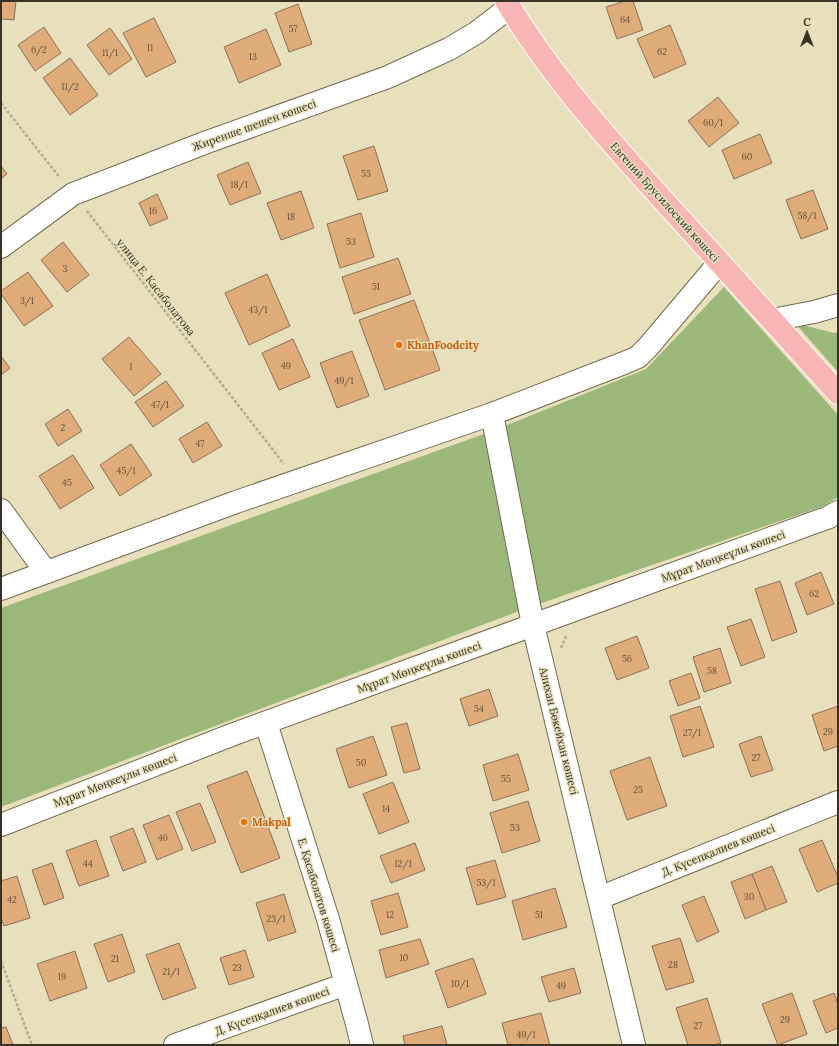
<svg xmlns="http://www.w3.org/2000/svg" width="839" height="1046" viewBox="0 0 839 1046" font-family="Lora,serif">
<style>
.green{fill:#9cb77a}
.building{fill:#deab79;stroke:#8a715a}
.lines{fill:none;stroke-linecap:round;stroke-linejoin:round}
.minor-casing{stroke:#736c4d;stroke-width:24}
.major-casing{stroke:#fff;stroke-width:24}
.path{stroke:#b2ab90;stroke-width:2.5;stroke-dasharray:3 2;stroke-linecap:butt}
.minor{stroke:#fff;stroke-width:22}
.major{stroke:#f7b6b4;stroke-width:22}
.food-dot{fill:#e8710a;stroke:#e8dfbd;stroke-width:1.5}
.labels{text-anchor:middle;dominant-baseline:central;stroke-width:3;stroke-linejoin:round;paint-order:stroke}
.number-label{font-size:9px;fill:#60513b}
.street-label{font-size:11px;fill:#363326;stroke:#e8dfbd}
.food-label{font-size:11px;font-weight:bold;fill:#c56008;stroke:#e8dfbd;text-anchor:start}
</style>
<rect width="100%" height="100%" fill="#e8dfbd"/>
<!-- green -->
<g class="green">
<polygon points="724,287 838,415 838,497 824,506 530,607 1,807 1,608 495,430 646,369"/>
<polygon points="795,323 834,333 838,332 838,372"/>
</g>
<!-- building -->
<g class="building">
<polygon points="1,1 16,1 14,20 1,19"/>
<polygon points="625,1 633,1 643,30 617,39 606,7"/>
<polygon points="298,4 312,44 289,52 275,13"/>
<polygon points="154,18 176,62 146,77 123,33"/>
<polygon points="670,25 686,64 654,78 637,39"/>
<polygon points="44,27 61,53 35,71 18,45"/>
<polygon points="110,28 132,59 109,75 87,45"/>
<polygon points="266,29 281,65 239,83 224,47"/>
<polygon points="70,58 98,95 70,115 43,78"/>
<polygon points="718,97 739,123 709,147 688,121"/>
<polygon points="760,134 772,163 734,179 722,150"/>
<polygon points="374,146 388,191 358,200 343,156"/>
<polygon points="248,162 261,193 230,205 217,175"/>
<polygon points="1,166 7,174 1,179"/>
<polygon points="813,190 828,229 801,239 786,200"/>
<polygon points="301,191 314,228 281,240 267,203"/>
<polygon points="157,194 168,218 150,226 139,203"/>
<polygon points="361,213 374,257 340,268 327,224"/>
<polygon points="63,242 89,275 67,292 41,260"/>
<polygon points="398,258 411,294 354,314 342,277"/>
<polygon points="28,272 53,306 24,326 1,294 1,291"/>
<polygon points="267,274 290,326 249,345 225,293"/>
<polygon points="414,300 440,370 385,390 359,320"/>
<polygon points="129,337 161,374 134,396 102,359"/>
<polygon points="293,339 310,377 279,390 262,353"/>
<polygon points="352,351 369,396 337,408 320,363"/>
<polygon points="1,356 10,368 1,375"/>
<polygon points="166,381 184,406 153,427 135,402"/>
<polygon points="68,409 82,431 58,446 45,424"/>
<polygon points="207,422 222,446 193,463 179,439"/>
<polygon points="131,444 152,475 120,496 100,465"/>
<polygon points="73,455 94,488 60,509 39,476"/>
<polygon points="821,572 834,604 807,615 795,583"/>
<polygon points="780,581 797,632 772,641 755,589"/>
<polygon points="751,619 765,657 741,666 727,627"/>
<polygon points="637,636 649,668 617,680 605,648"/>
<polygon points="720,648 731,683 704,692 693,657"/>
<polygon points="691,673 700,698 678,706 669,681"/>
<polygon points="489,689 498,716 469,726 460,699"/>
<polygon points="700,706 714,747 683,757 670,716"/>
<polygon points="838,706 838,746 824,751 812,715"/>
<polygon points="407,723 420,769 404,773 391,727"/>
<polygon points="373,736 387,775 349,788 336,749"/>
<polygon points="761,736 773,770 751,777 739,744"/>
<polygon points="518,754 529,790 493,801 483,765"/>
<polygon points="650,757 667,806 627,820 610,771"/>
<polygon points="247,771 280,858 241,873 207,786"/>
<polygon points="393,782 409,822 379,834 363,794"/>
<polygon points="528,801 540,841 502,853 490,813"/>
<polygon points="200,803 216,842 192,851 176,812"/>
<polygon points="169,815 183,849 157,860 143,825"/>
<polygon points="133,828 146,862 123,871 110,837"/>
<polygon points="96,840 109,876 79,886 66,851"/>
<polygon points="822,840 838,877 838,883 817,892 799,849"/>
<polygon points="415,843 425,870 391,883 380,856"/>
<polygon points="495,860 506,897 477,905 466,868"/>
<polygon points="52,863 64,898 44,905 32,870"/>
<polygon points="772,866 787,902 766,910 752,874"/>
<polygon points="752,874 766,910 745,919 731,882"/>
<polygon points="17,876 30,918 4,926 1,918 1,881"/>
<polygon points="555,888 567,927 523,940 512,901"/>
<polygon points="398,893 408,927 381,935 371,901"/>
<polygon points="284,894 296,932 268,941 256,903"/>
<polygon points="704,896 719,932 697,942 682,905"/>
<polygon points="122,934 135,972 108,982 94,944"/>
<polygon points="680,938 694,982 666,990 652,946"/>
<polygon points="420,939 429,964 386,978 379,950"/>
<polygon points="179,943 196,988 163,1000 146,955"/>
<polygon points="245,950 254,977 229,985 220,958"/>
<polygon points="75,951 87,988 50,1001 37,964"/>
<polygon points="473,958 486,994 448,1008 435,971"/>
<polygon points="574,968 581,993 549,1002 541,977"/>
<polygon points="792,993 807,1034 778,1045 762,1004"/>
<polygon points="834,993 838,1004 838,1028 826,1033 813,1001"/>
<polygon points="707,998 721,1043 714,1045 688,1045 676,1008"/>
<polygon points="541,1013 550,1045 508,1045 502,1023"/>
<polygon points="442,1026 447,1045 405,1045 403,1036"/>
<polygon points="6,1027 13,1045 1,1045 1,1028"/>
</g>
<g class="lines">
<!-- minor casing -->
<g class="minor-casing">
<g id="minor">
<polyline points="1,247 73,194 207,142 388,77 449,49 476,33 510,7"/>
<polyline points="772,320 814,312 838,305"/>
<polyline points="492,414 533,625 634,1045"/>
<polyline points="1,510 46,572"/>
<polyline points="1,589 236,502 492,414 624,363 638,357 648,347 719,263"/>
<polyline points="266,723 328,919 357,1024 362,1045"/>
<polyline points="1,825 234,734 810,524 827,518 838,512"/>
<polyline points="599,898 838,802"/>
<polyline points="175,1045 346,984"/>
</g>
</g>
<!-- major casing -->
<g class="major-casing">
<path id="major" d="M506,1C547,70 600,130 653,189C714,257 776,325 838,393"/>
</g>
<!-- path -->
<g class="path">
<polyline points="1,103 60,178"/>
<polyline points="87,211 284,464"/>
<polyline points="561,648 566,636"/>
<polyline points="1,961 32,1045"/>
</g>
<!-- minor -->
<use href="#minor" class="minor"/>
<!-- major -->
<use href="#major" class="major"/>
</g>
<!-- markers -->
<g class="food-dot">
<circle cx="399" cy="345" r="4"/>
<circle cx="244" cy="822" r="4"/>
</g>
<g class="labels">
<!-- number labels -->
<g class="number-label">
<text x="625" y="19">64</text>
<text x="293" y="28">57</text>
<text x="150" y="47">11</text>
<text x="39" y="49">6/2</text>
<text x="662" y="51">62</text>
<text x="110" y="52">11/1</text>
<text x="253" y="56">13</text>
<text x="70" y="86">11/2</text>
<text x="713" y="122">60/1</text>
<text x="747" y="156">60</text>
<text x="366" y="173">55</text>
<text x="239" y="184">18/1</text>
<text x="153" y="210">16</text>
<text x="807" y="215">58/1</text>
<text x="291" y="216">18</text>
<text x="351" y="241">53</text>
<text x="65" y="268">3</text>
<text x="376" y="286">51</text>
<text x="27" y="300">3/1</text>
<text x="258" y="309">43/1</text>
<text x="286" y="365">49</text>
<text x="131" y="366">1</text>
<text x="344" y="380">49/1</text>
<text x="160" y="404">47/1</text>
<text x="63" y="427">2</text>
<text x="200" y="443">47</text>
<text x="126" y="470">45/1</text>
<text x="67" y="482">45</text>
<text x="814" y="593">62</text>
<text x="627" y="658">56</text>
<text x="712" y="670">58</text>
<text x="479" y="708">54</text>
<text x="828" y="731">29</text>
<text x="692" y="732">27/1</text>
<text x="756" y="757">27</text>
<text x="361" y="762">50</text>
<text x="506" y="778">55</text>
<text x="638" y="789">25</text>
<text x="386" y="808">14</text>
<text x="515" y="827">53</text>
<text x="163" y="837">46</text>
<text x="88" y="863">44</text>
<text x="403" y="863">12/1</text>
<text x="486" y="882">53/1</text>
<text x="749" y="896">30</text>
<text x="12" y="899">42</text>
<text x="390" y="914">12</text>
<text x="539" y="914">51</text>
<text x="276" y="918">23/1</text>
<text x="404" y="957">10</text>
<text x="115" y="958">21</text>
<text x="673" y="964">28</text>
<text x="237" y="967">23</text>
<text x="171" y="971">21/1</text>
<text x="62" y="976">19</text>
<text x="460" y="983">10/1</text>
<text x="561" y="985">49</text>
<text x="785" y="1019">29</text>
<text x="698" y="1025">27</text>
<text x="526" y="1034">49/1</text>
</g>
<!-- street labels -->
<g class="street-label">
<text transform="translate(254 125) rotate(-20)">Жиренше шешен көшесі</text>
<text transform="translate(665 202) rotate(48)">Евгений Брусилоский көшесі</text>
<text transform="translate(156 287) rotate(52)">улица Е. Касаболатова</text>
<text transform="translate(723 556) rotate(-20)">Мұрат Мөңкеұлы көшесі</text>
<text transform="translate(419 667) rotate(-20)">Мұрат Мөңкеұлы көшесі</text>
<text transform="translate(559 731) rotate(76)">Алихан Бөкейхан көшесі</text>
<text transform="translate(115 780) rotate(-21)">Мұрат Мөңкеұлы көшесі</text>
<text transform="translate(718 850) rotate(-22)">Д. Күсепқалиев көшесі</text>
<text transform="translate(319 895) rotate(73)">Е. Қасаболатов көшесі</text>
<text transform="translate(272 1011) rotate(-20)">Д. Күсепқалиев көшесі</text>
</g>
<!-- food labels -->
<g class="food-label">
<text x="407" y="345">KhanFoodcity</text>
<text x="252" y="822">Makpal</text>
</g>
</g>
<!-- border -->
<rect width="839" height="1046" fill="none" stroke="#363326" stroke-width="4"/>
<!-- north arrow -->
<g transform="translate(807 32)" stroke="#e8dfbd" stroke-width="3" paint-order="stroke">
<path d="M0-3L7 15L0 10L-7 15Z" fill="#363326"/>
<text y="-6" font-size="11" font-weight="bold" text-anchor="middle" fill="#363326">С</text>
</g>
</svg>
